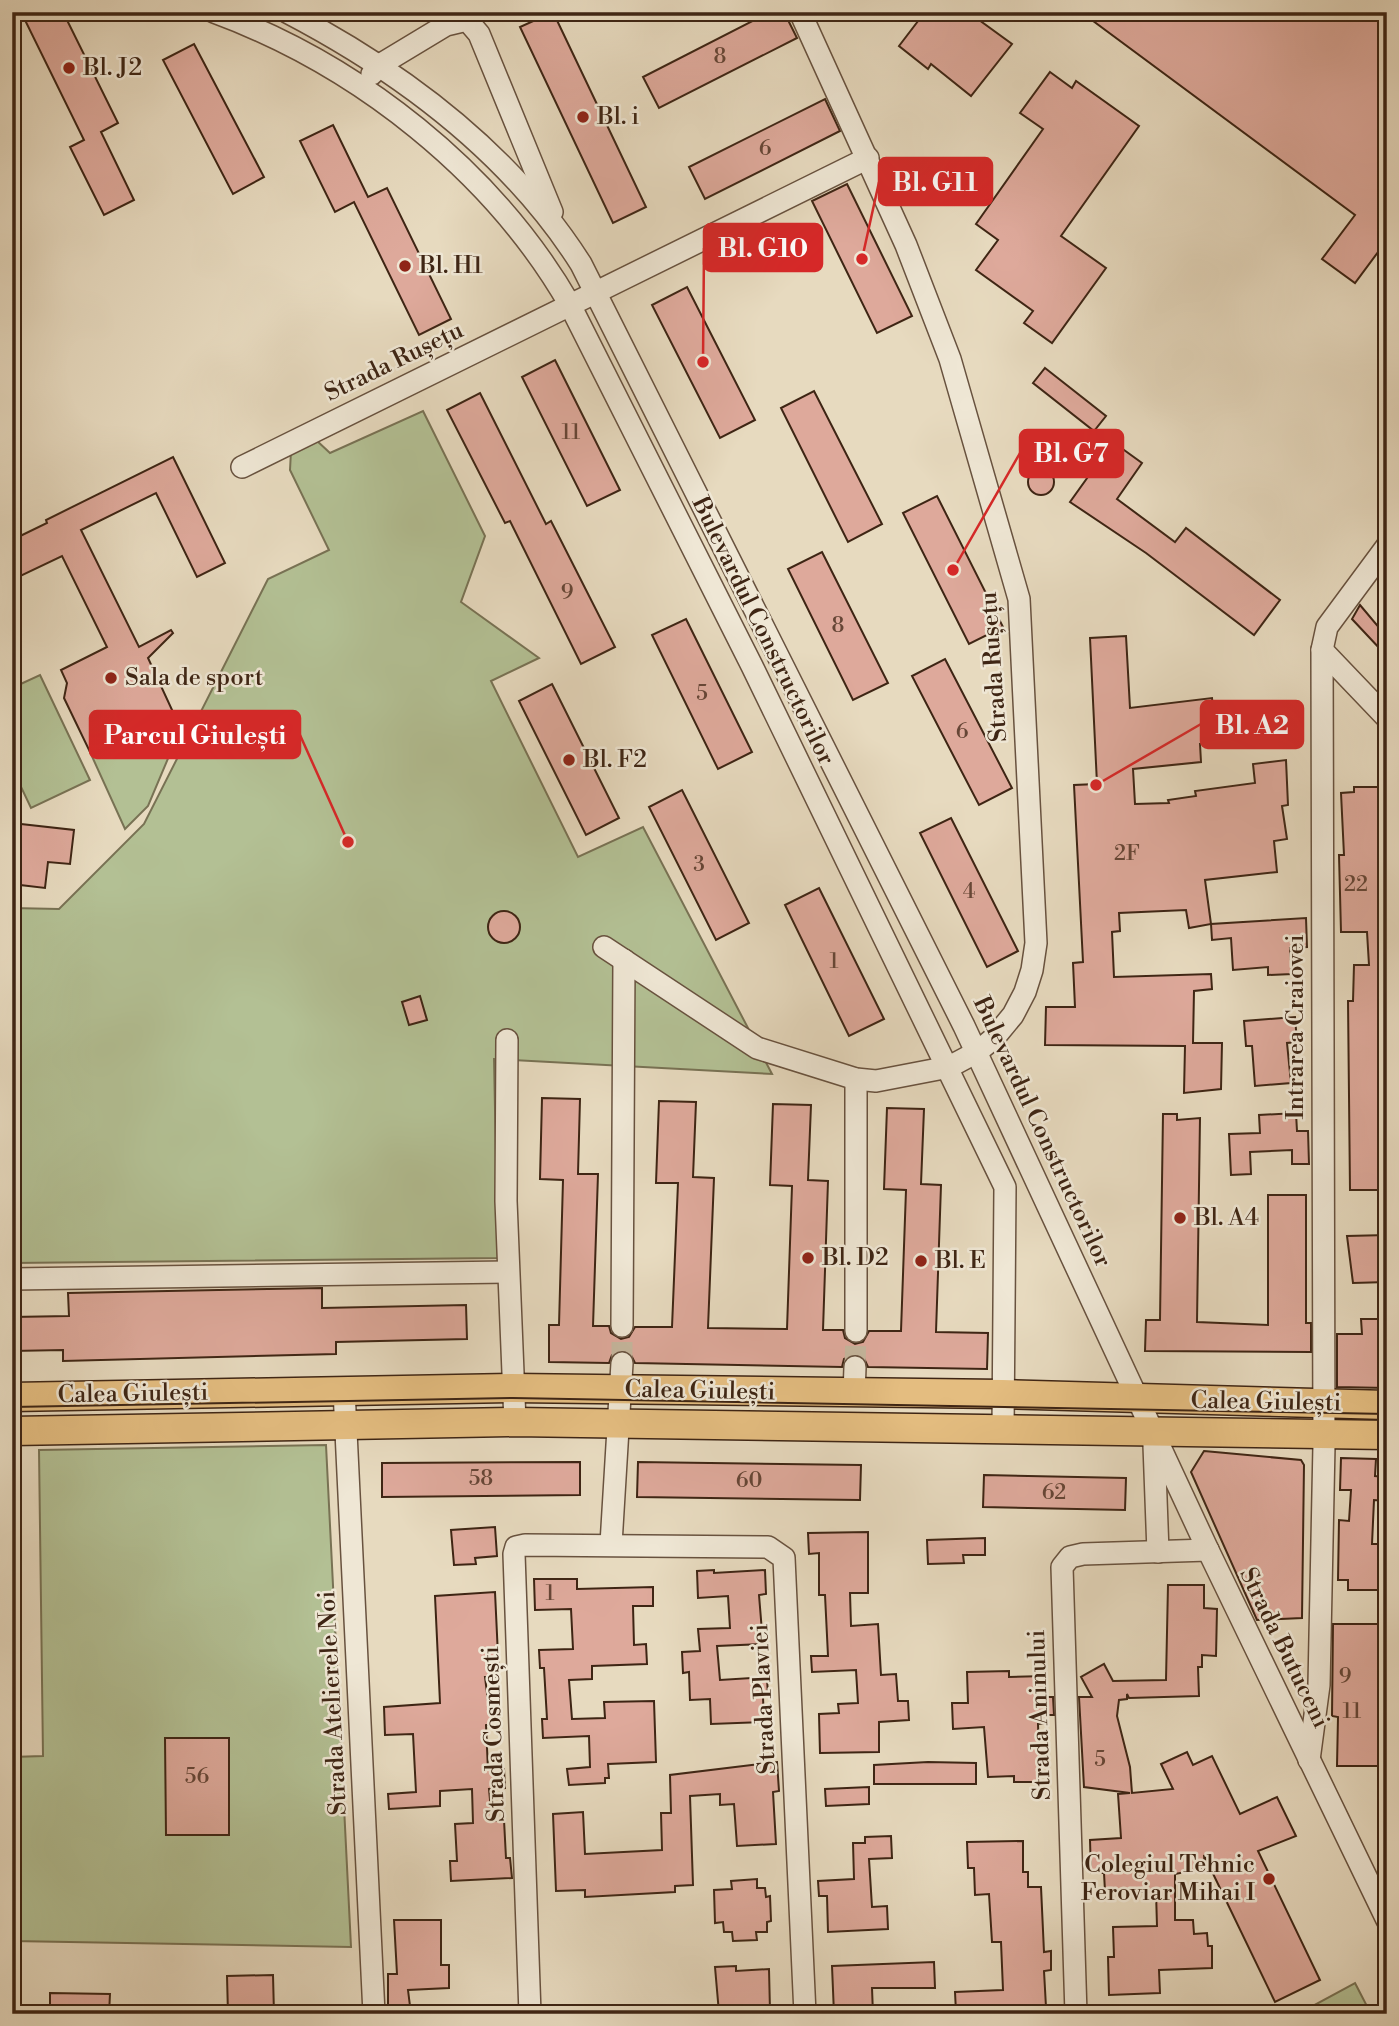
<svg xmlns="http://www.w3.org/2000/svg" width="1399" height="2026" viewBox="0 0 1399 2026" font-family="'Libre Bodoni',serif">
<style>
.green{fill:#b3c094;stroke:#787254;stroke-width:2}
.building{fill:#dea99b;stroke:#3e2514;stroke-width:2}
.lines{fill:none;stroke-linecap:round;stroke-linejoin:round}
.minor-tunnel{stroke:#c5b69d;stroke-width:21;stroke-dasharray:21 10;stroke-linecap:butt}
.minor-casing{stroke:#68523f;stroke-width:24}
.major-casing{stroke:#3e2514;stroke-width:31}
.minor{stroke:#efe7d5;stroke-width:21}
.major{stroke:#e4bd80;stroke-width:28}
.tram{stroke:#3e2514;stroke-width:2}
.poi-dot{fill:#8f2418;stroke:#efe7d5;stroke-width:2.5}
.labels{text-anchor:middle;dominant-baseline:central;stroke-width:5;stroke-linejoin:round;paint-order:stroke}
.number-label{font-size:21px;fill:#664636}
.poi-label{font-size:24px;fill:#3e2514;stroke:#efe7d5;text-anchor:start}
.street-label{font-size:24px;fill:#3e2514;stroke:#efe7d5}
.leader{fill:none;stroke:#d62828;stroke-width:2.5}
.callout-dot{fill:#d62828;stroke:#efe7d5;stroke-width:2.5}
.callout{fill:#d62828;stroke:#d62828;stroke-width:2.5}
.callout-label{font-size:26px;text-anchor:middle;font-weight:bold;fill:#fff}
</style>
<rect width="100%" height="100%" fill="#e7dabf"/>
<filter id="stains"><feTurbulence type="fractalNoise" baseFrequency=".00286" numOctaves="4"/><feColorMatrix values="0 0 0 0 .2 0 0 0 0 .09 0 0 0 0 .02 0 0 0 .5 -.17"/></filter>
<radialGradient id="worn" r=".72"><stop offset=".6" stop-color="#630" stop-opacity="0"/><stop offset="1" stop-color="#630" stop-opacity=".3"/></radialGradient>
<!-- green -->
<g class="green">
<polygon points="423,411 485,536 461,602 539,658 491,681 578,857 643,827 772,1074 494,1059 498,1258 12,1263 12,908 59,909 144,824 268,579 329,550 290,470 291,451 315,439 330,453"/>
<polygon points="40,675 90,780 31,808 12,768 12,688"/>
<polygon points="173,712 180,730 148,806 125,829 90,752"/>
<polygon points="326,1445 351,1947 12,1941 12,1757 43,1756 39,1450"/>
<polygon points="1355,1983 1371,2014 1297,2014 1298,2014"/>
</g>
<!-- building -->
<g class="building">
<polygon points="21,12 63,12 118,123 101,132 134,200 104,215 70,147 84,140"/>
<polygon points="553,12 646,207 613,223 520,27"/>
<polygon points="770,12 784,12 797,38 659,108 643,77"/>
<polygon points="925,12 968,12 1012,44 971,96 931,64 928,69 899,46"/>
<polygon points="1081,12 1387,12 1387,240 1355,283 1322,259 1355,215"/>
<polygon points="194,44 264,177 233,194 163,60"/>
<polygon points="1050,72 1072,88 1076,81 1139,126 1061,236 1106,268 1052,343 1024,323 1033,311 976,270 998,240 976,224 1043,129 1020,113"/>
<polygon points="825,99 840,131 705,199 689,167"/>
<polygon points="333,125 368,197 387,188 451,319 419,335 354,202 335,212 300,141"/>
<polygon points="847,184 912,316 877,333 812,201"/>
<polygon points="687,287 755,420 720,438 652,305"/>
<polygon points="555,360 620,490 587,506 522,377"/>
<polygon points="1045,368 1106,416 1094,431 1033,383"/>
<polygon points="814,391 882,524 848,542 781,408"/>
<polygon points="480,393 546,524 551,521 615,647 581,664 510,521 505,523 447,410"/>
<polygon points="1113,442 1142,463 1117,499 1175,542 1186,528 1280,600 1254,635 1146,553 1070,502"/>
<polygon points="173,457 225,563 197,577 156,493 81,530 139,647 171,630 173,633 148,658 173,712 90,752 64,698 67,683 61,670 107,647 62,556 12,580 12,540 47,523 46,520"/>
<circle cx="1041" cy="482" r="13"/>
<polygon points="937,496 1003,627 969,644 903,513"/>
<polygon points="822,552 888,683 853,700 788,569"/>
<polygon points="1360,605 1387,637 1387,646 1382,651 1352,619"/>
<polygon points="686,619 752,752 718,769 652,635"/>
<polygon points="1126,636 1130,708 1212,698 1217,742 1200,744 1201,762 1133,769 1135,804 1169,803 1168,800 1196,796 1195,791 1255,783 1253,764 1286,760 1288,805 1282,806 1287,839 1274,841 1277,872 1205,880 1211,924 1189,928 1186,910 1119,913 1120,931 1112,932 1114,977 1211,974 1212,989 1194,991 1193,1043 1222,1043 1221,1089 1184,1093 1185,1046 1045,1045 1046,1007 1075,1007 1073,963 1083,962 1074,785 1097,784 1090,638"/>
<polygon points="945,659 1012,788 979,805 912,676"/>
<polygon points="552,684 619,818 586,835 519,701"/>
<polygon points="1354,787 1387,787 1387,1190 1350,1190 1348,1001 1353,1001 1354,965 1369,965 1367,932 1341,932 1339,855 1344,855 1341,793 1354,792"/>
<polygon points="682,790 749,923 716,940 649,807"/>
<polygon points="951,818 1018,951 987,967 920,833"/>
<polygon points="12,823 74,830 70,864 48,862 45,888 12,884"/>
<polygon points="819,888 884,1019 849,1036 785,905"/>
<circle cx="504" cy="927" r="16"/>
<polygon points="1306,918 1307,947 1290,948 1292,974 1268,975 1268,967 1233,970 1231,938 1212,940 1211,924"/>
<polygon points="420,996 427,1020 409,1025 402,1002"/>
<polygon points="1295,1017 1297,1042 1287,1043 1291,1083 1255,1086 1252,1046 1246,1046 1244,1021"/>
<polygon points="542,1098 580,1099 578,1174 598,1174 593,1326 609,1326 611,1333 621,1339 629,1337 635,1327 672,1327 678,1183 656,1183 659,1101 696,1102 693,1177 714,1178 708,1328 787,1329 792,1186 770,1185 773,1104 811,1105 808,1180 828,1181 823,1330 843,1330 845,1338 855,1344 863,1342 869,1331 901,1331 906,1190 884,1189 887,1108 924,1109 921,1184 941,1185 936,1332 988,1333 987,1369 868,1367 863,1356 855,1354 844,1359 842,1367 635,1363 630,1353 622,1350 612,1355 609,1363 549,1362 549,1325 559,1325 563,1180 540,1179"/>
<polygon points="1296,1113 1297,1131 1308,1131 1309,1164 1292,1164 1292,1150 1250,1152 1251,1174 1231,1175 1229,1134 1260,1133 1259,1115"/>
<polygon points="1163,1114 1177,1114 1177,1120 1200,1118 1197,1322 1268,1325 1268,1195 1306,1195 1306,1323 1311,1323 1311,1352 1145,1351 1146,1320 1160,1320"/>
<polygon points="1387,1235 1387,1282 1353,1283 1347,1236"/>
<polygon points="322,1288 322,1308 466,1305 467,1339 336,1342 336,1354 63,1361 63,1350 12,1351 12,1317 69,1316 68,1293"/>
<polygon points="1361,1319 1387,1319 1387,1388 1337,1387 1337,1334 1362,1334"/>
<polygon points="1204,1451 1301,1460 1304,1465 1302,1618 1257,1620 1191,1472"/>
<polygon points="1341,1458 1376,1459 1375,1476 1387,1477 1387,1501 1374,1500 1372,1544 1387,1544 1387,1590 1348,1590 1348,1580 1338,1580 1339,1520 1349,1521 1351,1490 1340,1490"/>
<polygon points="580,1462 580,1495 382,1497 382,1463"/>
<polygon points="638,1462 861,1465 860,1500 637,1497"/>
<polygon points="984,1475 1126,1478 1125,1510 983,1507"/>
<polygon points="495,1527 497,1556 475,1558 476,1564 454,1565 451,1530"/>
<polygon points="868,1532 868,1593 850,1593 851,1626 878,1624 881,1675 896,1674 898,1701 908,1701 909,1720 879,1722 879,1752 820,1753 819,1714 839,1713 838,1704 858,1703 856,1670 812,1672 811,1656 828,1656 825,1595 819,1595 819,1553 809,1554 808,1533"/>
<polygon points="985,1538 985,1555 963,1555 964,1563 928,1564 927,1540"/>
<polygon points="714,1570 714,1573 765,1570 766,1594 759,1595 763,1644 717,1646 720,1680 767,1677 768,1697 763,1697 764,1722 711,1724 710,1699 690,1700 689,1672 683,1673 682,1652 700,1651 698,1629 730,1628 728,1596 698,1598 697,1571"/>
<polygon points="534,1579 577,1579 577,1589 653,1587 653,1606 633,1606 634,1645 646,1644 647,1664 592,1666 592,1679 569,1680 572,1719 605,1718 604,1702 654,1701 656,1762 608,1764 609,1778 605,1778 605,1783 569,1785 567,1769 590,1767 589,1736 543,1738 542,1719 547,1719 544,1668 540,1668 539,1650 573,1649 571,1609 535,1610"/>
<polygon points="1168,1585 1204,1585 1204,1608 1217,1609 1216,1656 1202,1655 1202,1667 1198,1667 1199,1696 1129,1698 1127,1694 1127,1699 1119,1700 1117,1716 1130,1767 1132,1793 1173,1789 1161,1764 1187,1752 1193,1765 1212,1756 1240,1814 1277,1797 1296,1836 1258,1851 1320,1980 1275,2002 1204,1855 1205,1868 1175,1874 1175,1920 1193,1920 1194,1934 1207,1933 1208,1946 1212,1946 1212,1968 1159,1970 1160,1993 1109,1995 1108,1957 1114,1957 1113,1927 1157,1926 1156,1892 1105,1891 1104,1873 1091,1873 1090,1840 1121,1838 1118,1794 1130,1793 1084,1787 1079,1697 1092,1697 1081,1677 1104,1664 1113,1681 1166,1680"/>
<polygon points="495,1592 499,1677 485,1677 489,1709 499,1708 500,1723 486,1725 488,1770 504,1769 505,1788 489,1789 492,1821 504,1820 506,1858 510,1858 512,1878 451,1881 450,1861 457,1861 455,1824 473,1823 472,1789 440,1791 440,1806 389,1809 388,1794 416,1792 413,1734 385,1735 384,1707 440,1703 435,1596"/>
<polygon points="1333,1624 1387,1624 1387,1766 1337,1766 1338,1717 1332,1716"/>
<polygon points="1009,1671 1009,1677 1045,1676 1046,1697 1053,1697 1054,1715 1046,1715 1046,1723 1038,1724 1040,1782 1014,1782 1014,1776 988,1777 984,1727 953,1729 952,1703 968,1703 967,1672"/>
<polygon points="165,1738 229,1738 229,1835 166,1835"/>
<polygon points="777,1762 779,1791 773,1792 776,1844 737,1846 734,1804 720,1805 720,1794 690,1796 693,1885 675,1886 675,1892 585,1897 585,1890 556,1891 553,1814 583,1812 585,1854 662,1850 661,1813 671,1813 670,1775"/>
<polygon points="928,1762 976,1763 976,1784 874,1784 874,1765"/>
<polygon points="869,1787 869,1804 826,1806 825,1789"/>
<polygon points="891,1836 892,1858 869,1859 872,1907 887,1906 888,1929 828,1932 827,1896 819,1896 818,1881 854,1879 853,1843 865,1843 865,1837"/>
<polygon points="1023,1841 1023,1872 1028,1872 1028,1887 1041,1887 1044,1952 1051,1951 1051,1970 1044,1971 1046,2007 1029,2009 1029,2014 1013,2014 1013,2010 956,2012 955,1992 1003,1990 1001,1942 992,1942 989,1894 975,1895 974,1868 968,1868 967,1842"/>
<polygon points="757,1879 757,1888 765,1888 766,1897 770,1896 771,1921 767,1922 767,1932 756,1932 757,1940 733,1941 732,1932 724,1932 723,1922 715,1923 714,1890 732,1889 731,1881"/>
<polygon points="394,1920 441,1920 441,1965 449,1965 449,1988 408,1990 411,2014 388,2014 388,1974 397,1974"/>
<polygon points="934,1962 935,1988 872,1988 873,2014 834,2014 832,1966"/>
<polygon points="736,1966 736,1971 769,1969 770,2011 719,2013 715,1967"/>
<polygon points="273,1975 274,2014 228,2014 227,1976"/>
<polygon points="50,1993 110,1994 109,2014 50,2014"/>
</g>
<g class="lines">
<!-- minor-tunnel -->
<g class="minor-tunnel">
<polyline points="622,1363 622,1326"/>
<polyline points="855,1367 856,1331"/>
</g>
<!-- minor casing -->
<g class="minor-casing">
<g id="minor">
<path d="M214,12C358,65 493,171 570,305L752,666L1005,1187L1003,1430"/>
<path d="M287,12C402,72 511,154 581,264L964,1026L1208,1550L1387,1920"/>
<polyline points="372,74 378,66 446,25 467,20 479,34 552,212"/>
<polyline points="242,467 868,158"/>
<polyline points="1322,650 1387,718"/>
<polyline points="604,947 757,1048 856,1079 876,1081 949,1067 977,1052 994,1038 1013,1015 1025,992 1032,970 1036,943 1019,599 950,359 906,245 800,12"/>
<polyline points="507,1040 506,1201 515,1422"/>
<polyline points="12,1279 508,1272"/>
<polyline points="622,1326 624,960"/>
<polyline points="856,1331 856,1079"/>
<polyline points="344,1390 374,2014"/>
<polyline points="854,1394 855,1367"/>
<polyline points="1154,1445 1158,1552"/>
<polyline points="611,1544 622,1363"/>
<polyline points="1309,1760 1319,1685 1324,1445 1322,650 1327,627 1387,546"/>
<polyline points="530,2014 514,1554 516,1547 525,1545 768,1547 784,1558 805,2014"/>
<polyline points="1076,2014 1062,1567 1070,1557 1083,1554 1208,1550"/>
</g>
</g>
<!-- major casing -->
<g class="major-casing">
<g id="major">
<polyline points="12,1397 513,1388 1002,1394 1387,1405"/>
<polyline points="12,1431 515,1422 1387,1435"/>
</g>
</g>
<!-- minor -->
<use href="#minor" class="minor"/>
<!-- major -->
<use href="#major" class="major"/>
<!-- tram -->
<polyline class="tram" points="12,1407 513,1398 1387,1414"/>
</g>
<!-- markers -->
<g class="poi-dot">
<circle cx="69" cy="68" r="7"/>
<circle cx="583" cy="117" r="7"/>
<circle cx="405" cy="266" r="7"/>
<circle cx="111" cy="678" r="7"/>
<circle cx="569" cy="760" r="7"/>
<circle cx="1180" cy="1218" r="7"/>
<circle cx="808" cy="1258" r="7"/>
<circle cx="921" cy="1261" r="7"/>
<circle cx="1269" cy="1879" r="7"/>
</g>
<g class="labels">
<!-- number labels -->
<g class="number-label">
<text x="720" y="57">8</text>
<text x="765" y="149">6</text>
<text x="571" y="433">11</text>
<text x="567" y="593">9</text>
<text x="838" y="626">8</text>
<text x="702" y="694">5</text>
<text x="962" y="732">6</text>
<text x="1127" y="854">2F</text>
<text x="699" y="865">3</text>
<text x="1356" y="885">22</text>
<text x="969" y="892">4</text>
<text x="834" y="962">1</text>
<text x="481" y="1479">58</text>
<text x="749" y="1481">60</text>
<text x="1054" y="1493">62</text>
<text x="550" y="1594">1</text>
<text x="1345" y="1677">9</text>
<text x="1352" y="1712">11</text>
<text x="1100" y="1760">5</text>
<text x="197" y="1777">56</text>
</g>
<!-- poi labels -->
<g class="poi-label">
<text x="83" y="68">Bl. J2</text>
<text x="597" y="117">Bl. i</text>
<text x="419" y="266">Bl. H1</text>
<text x="125" y="678">Sala de sport</text>
<text x="583" y="760">Bl. F2</text>
<text x="1194" y="1218">Bl. A4</text>
<text x="822" y="1258">Bl. D2</text>
<text x="935" y="1261">Bl. E</text>
<text x="1255" y="1865" text-anchor="end">Colegiul Tehnic<tspan x="1255" dy="28">Feroviar Mihai I</tspan></text>
</g>
<!-- street labels -->
<g class="street-label">
<text transform="translate(394 362) rotate(-26)">Strada Rușețu</text>
<text transform="translate(763 631) rotate(64)">Bulevardul Constructorilor</text>
<text transform="translate(994 667) rotate(-94)">Strada Rușețu</text>
<text transform="translate(1296 1027) rotate(-90)">Intrarea Craiovei</text>
<text transform="translate(1042 1132) rotate(65)">Bulevardul Constructorilor</text>
<text transform="translate(700 1391) rotate(1)">Calea Giulești</text>
<text transform="translate(133 1394) rotate(-1)">Calea Giulești</text>
<text transform="translate(1266 1402) rotate(1)">Calea Giulești</text>
<text transform="translate(1284 1648) rotate(64)">Strada Butuceni</text>
<text transform="translate(764 1699) rotate(-93)">Strada Plaviei</text>
<text transform="translate(333 1703) rotate(-93)">Strada Atelierele Noi</text>
<text transform="translate(1040 1715) rotate(-92)">Strada Aninului</text>
<text transform="translate(494 1734) rotate(-92)">Strada Cosmești</text>
</g>
</g>
<!-- callouts -->
<path class="leader" d="M862 259L879 182M703 362L704 248M953 570L1020 453M1096 785L1201 724M348 842L300 735"/>
<g class="callout-dot">
<circle cx="862" cy="259" r="7"/>
<circle cx="703" cy="362" r="7"/>
<circle cx="953" cy="570" r="7"/>
<circle cx="1096" cy="785" r="7"/>
<circle cx="348" cy="842" r="7"/>
</g>
<g class="callout">
<rect x="879" y="158" width="113" height="47" rx="7"/>
<rect x="704" y="224" width="118" height="47" rx="7"/>
<rect x="1020" y="430" width="103" height="47" rx="7"/>
<rect x="1201" y="701" width="102" height="47" rx="7"/>
<rect x="90" y="711" width="210" height="47" rx="7"/>
</g>
<g class="callout-label">
<text x="935" y="191">Bl. G11</text>
<text x="763" y="257">Bl. G10</text>
<text x="1071" y="462">Bl. G7</text>
<text x="1252" y="734">Bl. A2</text>
<text x="195" y="744">Parcul Giulești</text>
</g>
<!-- margin -->
<rect width="1399" height="2026" fill="none" stroke="#e7dabf" stroke-width="42"/>
<rect x="14" y="14" width="1371" height="1998" fill="none" stroke="#3e2514" stroke-width="3.5"/>
<rect x="21" y="21" width="1357" height="1984" fill="none" stroke="#3e2514" stroke-width="2"/>
<rect width="100%" height="100%" filter="url(#stains)"/>
<rect width="100%" height="100%" fill="url(#worn)"/>
</svg>
